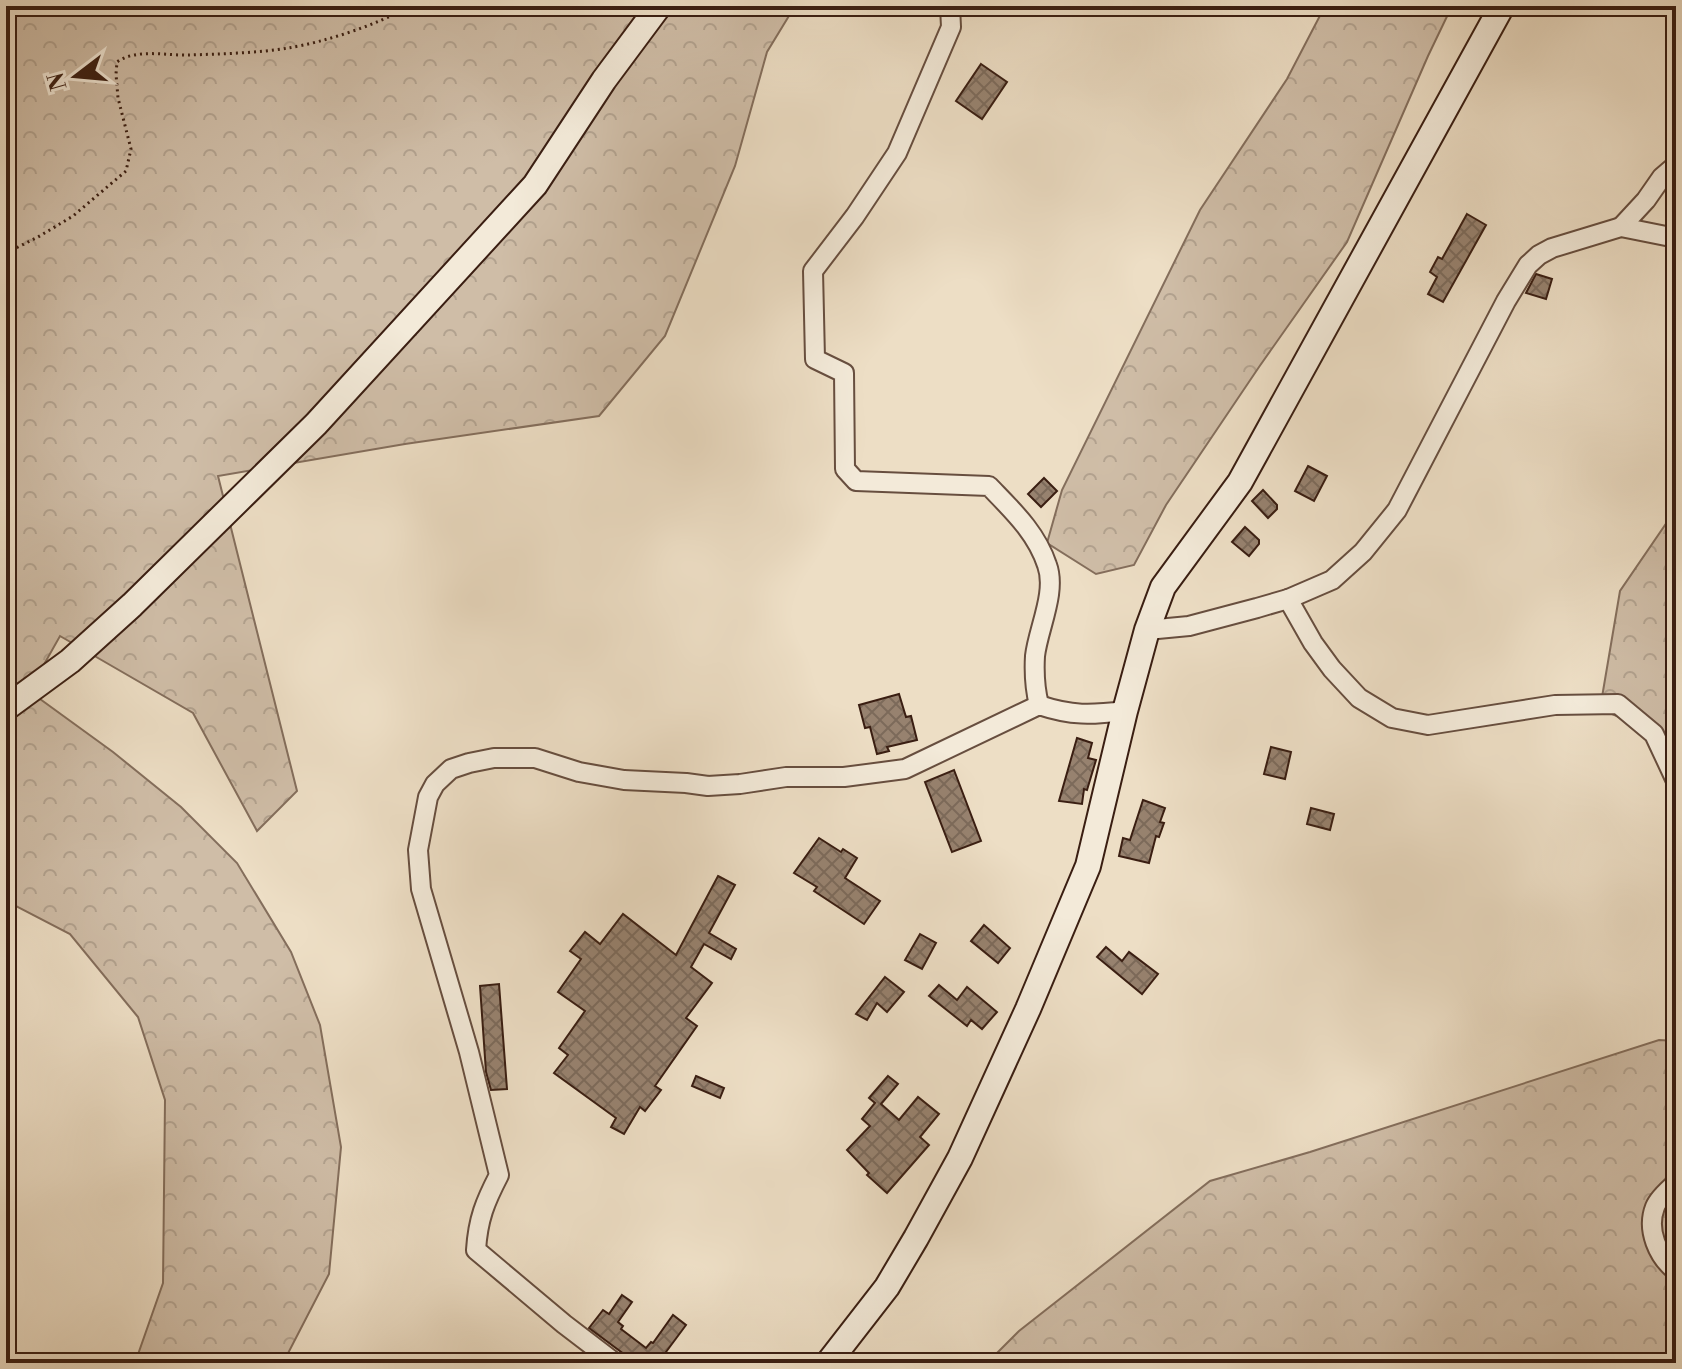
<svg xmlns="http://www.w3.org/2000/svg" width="1682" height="1369" viewBox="0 0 1682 1369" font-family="'Libre Bodoni',serif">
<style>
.forest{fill:url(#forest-crowns);stroke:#846e5c;stroke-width:2}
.building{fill:url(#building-cross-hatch);stroke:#3a1e12;stroke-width:2}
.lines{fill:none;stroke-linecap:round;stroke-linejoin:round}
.street-casing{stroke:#674e3f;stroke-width:22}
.secondary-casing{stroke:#3a1e12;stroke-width:28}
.path{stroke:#3a1e12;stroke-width:3;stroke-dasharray:2 4;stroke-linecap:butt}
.street{stroke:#f3ead9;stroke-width:18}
.secondary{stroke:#f3ead9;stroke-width:24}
</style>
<defs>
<pattern id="forest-crowns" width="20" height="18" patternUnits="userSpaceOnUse" patternTransform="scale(2)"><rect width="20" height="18" fill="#cfbda7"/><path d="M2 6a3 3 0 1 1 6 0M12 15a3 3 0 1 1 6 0" fill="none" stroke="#b2a28f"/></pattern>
<pattern id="building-cross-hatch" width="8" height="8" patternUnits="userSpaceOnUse" patternTransform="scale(2)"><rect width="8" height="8" fill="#97826f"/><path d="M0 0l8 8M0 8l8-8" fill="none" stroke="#7c6a5a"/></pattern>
</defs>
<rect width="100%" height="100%" fill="#eddec5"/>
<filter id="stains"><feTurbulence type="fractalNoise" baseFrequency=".0025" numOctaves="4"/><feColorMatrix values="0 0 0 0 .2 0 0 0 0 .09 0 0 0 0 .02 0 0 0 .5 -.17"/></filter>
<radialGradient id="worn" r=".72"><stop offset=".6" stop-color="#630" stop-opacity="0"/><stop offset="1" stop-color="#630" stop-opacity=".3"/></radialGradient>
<!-- forest -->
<g class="forest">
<polygon points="6,6 795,6 767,52 735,166 665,336 599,416 405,444 218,476 297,791 257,831 193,713 60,636 29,691 113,752 181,807 237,863 291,952 320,1025 341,1147 329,1274 283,1363 135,1363 163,1283 165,1100 138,1017 70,934 6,901"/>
<polygon points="1325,6 1452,6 1428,56 1347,242 1259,367 1166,505 1134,565 1096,574 1047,543 1062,490 1200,210 1287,79"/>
<polygon points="1676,509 1676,744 1668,738 1600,709 1620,591"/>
<polygon points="1659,1040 1676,1041 1676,1363 987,1363 1019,1331 1210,1181 1310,1152"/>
</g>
<!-- building -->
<g class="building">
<polygon points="981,64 1007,82 982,119 956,101"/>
<polygon points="1467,214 1486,225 1443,302 1428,294 1437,277 1430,272 1438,257 1442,259"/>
<polygon points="1536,274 1552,279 1546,299 1526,293"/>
<polygon points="1308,466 1327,476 1314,501 1295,491"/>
<polygon points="1044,478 1057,491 1041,507 1028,494"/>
<polygon points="1263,490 1277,505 1277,509 1268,518 1252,501"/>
<polygon points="1245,527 1259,540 1259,544 1249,556 1232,542"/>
<polygon points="899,694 906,717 911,716 917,740 887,747 889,751 877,754 870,727 865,728 859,705"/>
<polygon points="1077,738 1092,743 1088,758 1096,760 1087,790 1084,789 1082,804 1059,801"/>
<polygon points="1271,747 1291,752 1285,779 1264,774"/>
<polygon points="954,770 981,841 952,852 925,782"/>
<polygon points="1143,800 1165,808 1160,822 1164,823 1159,837 1156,836 1149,863 1119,856 1123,838 1130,840"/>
<polygon points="1311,808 1334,814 1330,830 1307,824"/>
<polygon points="819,838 841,852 843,849 857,858 845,878 880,901 864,924 814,891 817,887 794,873"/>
<polygon points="718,876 735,885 709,933 736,949 731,959 704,944 691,967 712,983 686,1018 697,1026 655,1086 661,1090 645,1111 640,1107 624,1134 611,1127 616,1118 554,1073 568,1055 559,1048 585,1011 558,992 581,959 570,951 585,932 600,944 623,914 676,955"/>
<polygon points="984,925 1010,948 998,963 971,941"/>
<polygon points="920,934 936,943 922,969 905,960"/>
<polygon points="1106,947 1122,961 1129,952 1158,974 1142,994 1097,957"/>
<polygon points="885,977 904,992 887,1012 877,1003 867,1020 856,1014"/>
<polygon points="499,984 507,1089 491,1090 486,1072 480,986"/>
<polygon points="939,985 957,1000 967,987 997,1012 982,1029 971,1020 967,1026 929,996"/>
<polygon points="696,1076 724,1088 720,1098 692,1086"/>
<polygon points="888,1076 898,1084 881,1104 899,1120 918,1097 939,1114 920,1137 929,1145 887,1193 867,1175 869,1173 847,1150 870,1126 862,1119 875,1103 869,1098"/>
<polygon points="622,1295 632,1302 618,1322 623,1326 621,1329 646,1348 651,1342 653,1343 673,1315 686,1325 666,1352 680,1363 636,1363 589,1328 603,1310 609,1314"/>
</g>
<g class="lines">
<!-- street casing -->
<g class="street-casing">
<g id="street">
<path d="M950,6L951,27L897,153L855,216L813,271L815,359L844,373L845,469L856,481L989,486C1012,510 1036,532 1047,565C1057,592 1038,629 1035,656C1034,673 1035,689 1039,705"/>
<polyline points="1621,227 1646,200 1662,177 1676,165"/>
<polyline points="1288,599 1313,643 1332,669 1359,698 1392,718 1428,725 1555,705 1618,704 1654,734 1676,781"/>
<polyline points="1147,630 1189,626 1257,608 1288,599 1332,580 1363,552 1397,510 1506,301 1528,265 1539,255 1552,248 1621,227 1676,238"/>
<path d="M1676,1183C1669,1189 1658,1199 1655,1207C1646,1230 1658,1257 1676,1271"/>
<path d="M615,1363L564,1324L476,1250C478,1219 485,1202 499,1175L469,1052L421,889L418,850L428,797L435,784L451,769L469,763L494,758H535L579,772L624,780L686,783L708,786L740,784L786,777H844L905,769L1039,705C1072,716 1091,715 1125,711"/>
</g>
</g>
<!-- secondary casing -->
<g class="secondary-casing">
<g id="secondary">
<polyline points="6,708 70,661 132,605 316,424 535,185 604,80 659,6"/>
<polyline points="828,1363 887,1287 916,1238 960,1158 1028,1009 1088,866 1125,711 1147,630 1163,587 1240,482 1502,6"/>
</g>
</g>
<!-- path -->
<path class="path" d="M6,253L38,237L73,216L126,171L131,149L118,98L116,74L117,62C136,48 168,56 189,55C219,54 259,53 288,48C325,42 377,25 410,6"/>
<!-- street -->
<use href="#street" class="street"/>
<!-- secondary -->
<use href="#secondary" class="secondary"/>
</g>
<!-- margin -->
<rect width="1682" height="1369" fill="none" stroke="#eddec5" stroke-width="32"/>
<rect x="8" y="8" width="1666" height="1353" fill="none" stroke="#3a1e12" stroke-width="4"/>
<rect x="16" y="16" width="1650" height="1337" fill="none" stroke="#3a1e12" stroke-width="2"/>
<!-- north arrow -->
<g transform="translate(76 76) rotate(254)" stroke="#f3ead9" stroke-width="6" paint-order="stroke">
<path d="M0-6L14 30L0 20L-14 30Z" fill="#3a1e12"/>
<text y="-12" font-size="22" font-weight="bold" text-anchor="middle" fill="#3a1e12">N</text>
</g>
<rect width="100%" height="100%" filter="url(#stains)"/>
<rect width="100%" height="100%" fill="url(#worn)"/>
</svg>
